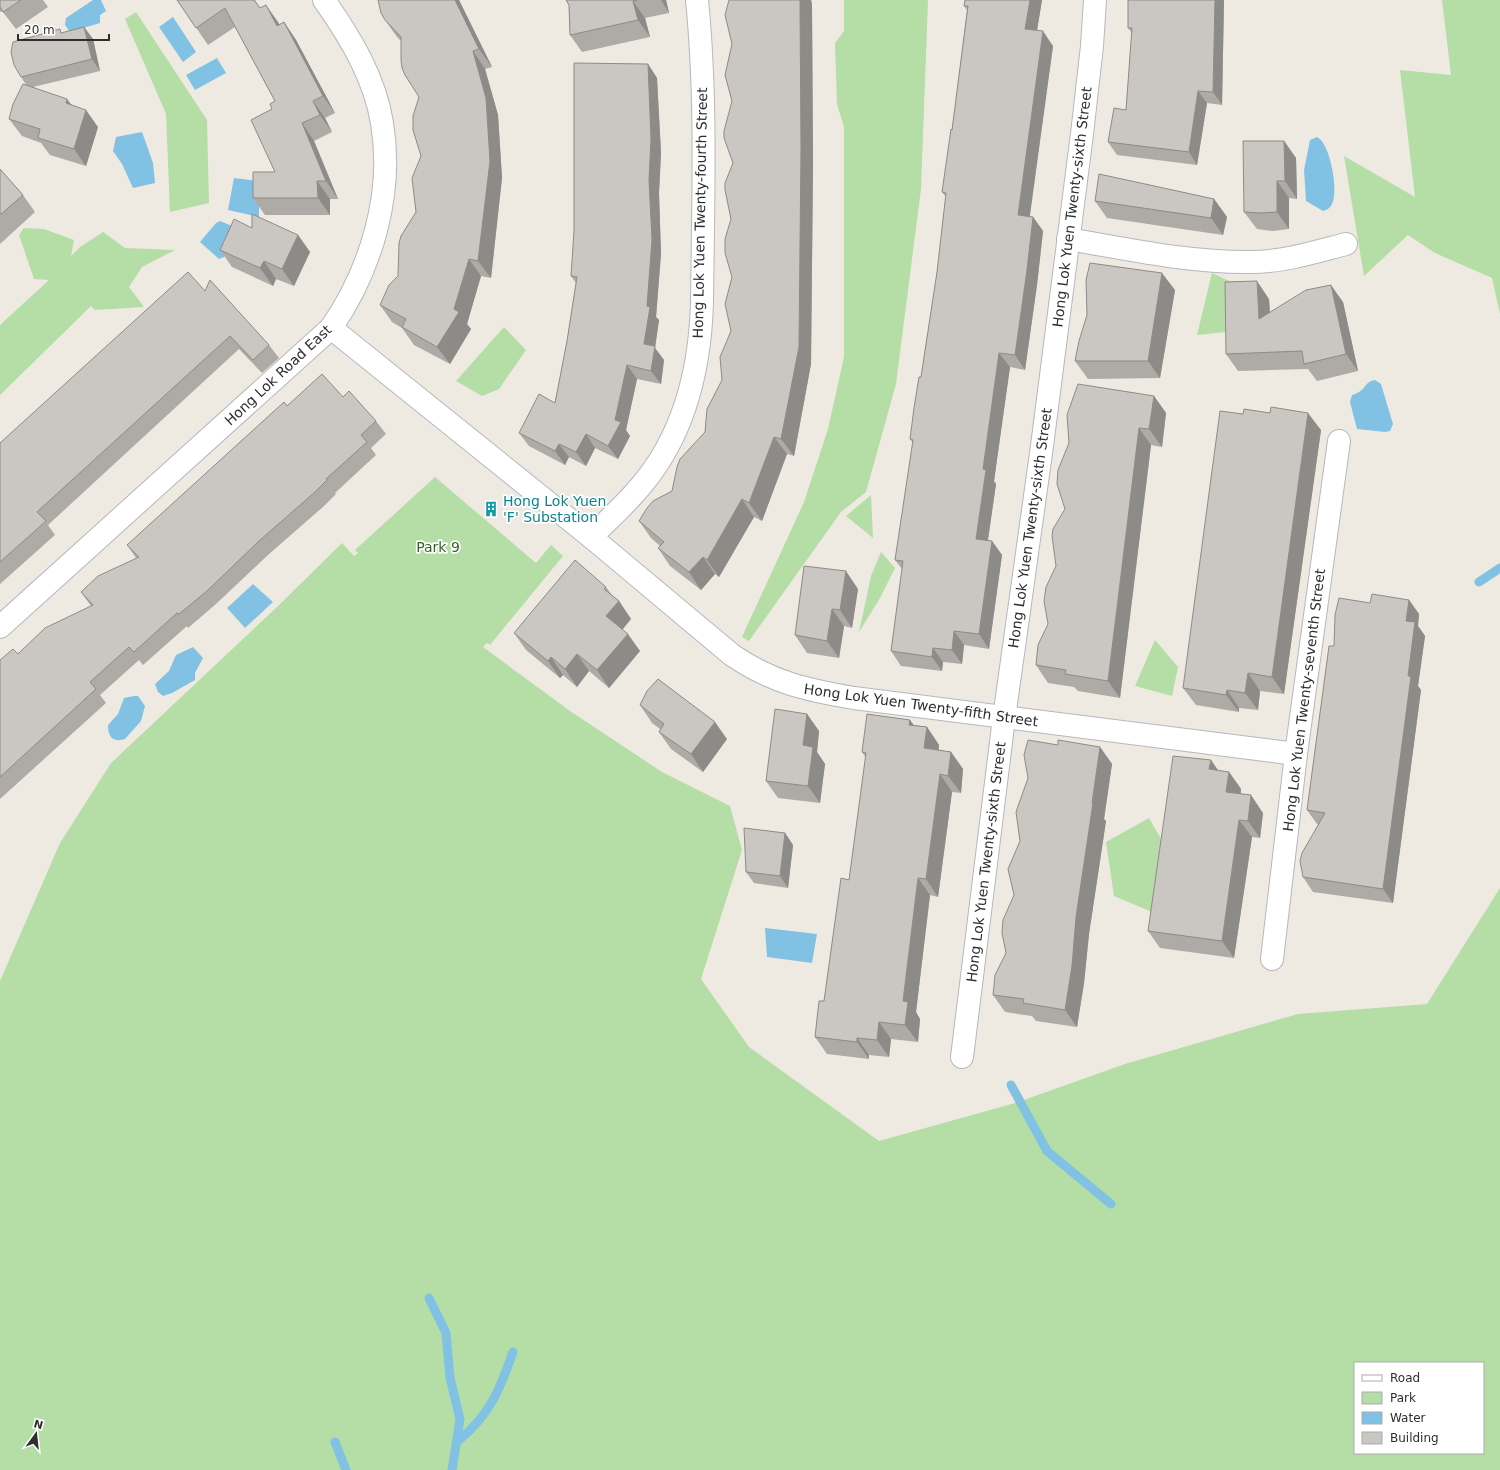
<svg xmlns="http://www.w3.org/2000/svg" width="1500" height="1470" viewBox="0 0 1500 1470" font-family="'DejaVu Sans',sans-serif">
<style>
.green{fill:#b4dea5;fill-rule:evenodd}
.water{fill:#81c2e4}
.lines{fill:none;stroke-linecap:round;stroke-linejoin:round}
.stream{stroke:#81c2e4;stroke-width:9}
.street-casing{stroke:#b6b7c0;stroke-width:24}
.street{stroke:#fff;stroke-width:22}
.wall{fill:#aeaaa6}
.shaded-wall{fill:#8d8b87}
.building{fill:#cac6c1;stroke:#8d8b87}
.labels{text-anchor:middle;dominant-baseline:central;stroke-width:3.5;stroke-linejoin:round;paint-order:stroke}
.street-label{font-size:14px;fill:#2e2e2e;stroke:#fff}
.culture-label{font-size:14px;fill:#0d838f;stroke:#fff;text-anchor:start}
.park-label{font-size:14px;fill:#2c6623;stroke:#fff}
</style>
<rect width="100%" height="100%" fill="#eeeae2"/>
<!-- green -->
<g class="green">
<polygon points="844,0 928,0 921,189 896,384 866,492 841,512 749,641 742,637 804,502 828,429 844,357 844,127 837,104 835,43 844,31"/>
<polygon points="1442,0 1500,0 1500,314 1492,278 1435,253 1408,235 1364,276 1344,156 1415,197 1400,70 1451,75"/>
<polygon points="136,12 207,120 209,203 170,212 166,114 125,19"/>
<polygon points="24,228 44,229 74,240 71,256 80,247 103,232 125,248 175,250 142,267 129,287 144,307 95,310 91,306 0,395 0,325 49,280 34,279 19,235"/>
<polygon points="1212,273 1238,285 1226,332 1197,335"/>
<polygon points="504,327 526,350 499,389 482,396 456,381"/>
<path d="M435,477L536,563L551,545L563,556L490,645L487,643L483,647L570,711L662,772L730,806L742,850L701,979L749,1047L879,1141L1015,1103L1125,1064L1298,1014L1427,1004L1500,888V1470H0V981L60,843L111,763L277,607L342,543L354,556L358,553L355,550ZM1355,1363H1483V1453H1355Z"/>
<polygon points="871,495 873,538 846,516"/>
<polygon points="881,552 895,568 880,598 859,632 871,576"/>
<polygon points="1155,640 1178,667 1172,696 1135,686"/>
<polygon points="1149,818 1165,846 1152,912 1114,896 1106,842"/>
</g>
<!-- water -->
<g class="water">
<polygon points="93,0 101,0 106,11 100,15 100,23 70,32 65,25 66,18"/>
<polygon points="173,17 196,52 183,62 159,27"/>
<polygon points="217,58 226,73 195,90 186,75"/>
<polygon points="142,132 153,163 155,183 133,188 122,164 113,151 116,137"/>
<path d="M1317,137C1330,142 1339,192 1332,204C1330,208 1327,210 1323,211L1306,201L1304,170L1310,140Z"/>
<polygon points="234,178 259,181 259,217 228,210"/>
<polygon points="220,221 237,228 239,232 224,257 219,259 200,242 216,223"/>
<path d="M1375,380L1381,384L1393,424L1390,431L1385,432L1357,429L1350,402L1352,395C1367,391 1363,382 1375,380Z"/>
<polygon points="253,584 273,602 245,628 227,608"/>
<polygon points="193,647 203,658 195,673 195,680 172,693 163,696 158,692 155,684 169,671 176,655"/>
<path d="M134,696H138L145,706L141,721L125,739C112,743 108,736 108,725L118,714L124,698Z"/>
<polygon points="765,928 817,934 812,963 767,957"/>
</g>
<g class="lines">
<!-- stream -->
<g class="stream">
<polyline points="1479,582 1500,568"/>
<polyline points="1011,1085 1047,1151 1111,1204"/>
<polyline points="429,1298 446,1333 450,1378 460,1419 452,1470"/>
<path d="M458,1441C490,1415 500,1389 513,1352"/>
<polyline points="335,1442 346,1470"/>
</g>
<!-- street casing -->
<g class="street-casing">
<g id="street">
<path d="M1068,239C1128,249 1190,263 1251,262C1284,262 1315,252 1346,244"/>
<path d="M331,328L591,537L732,655C773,683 807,690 854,698L1296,754"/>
<path d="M591,537C607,521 625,505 640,487C684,436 700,370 702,303C703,203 707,100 697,0"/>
<path d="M0,627L331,328C371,270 394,194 382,123C375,78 350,37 324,0"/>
<polyline points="1272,959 1296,754 1339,441"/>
<polyline points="962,1057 1004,718 1042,446 1082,134 1092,46 1095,0"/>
</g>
</g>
<!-- street -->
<use href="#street" class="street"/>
</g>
<!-- wall -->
<g class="wall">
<polygon points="0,0 43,0 48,7 16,29 2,11 0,12"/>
<polygon points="177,0 255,0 260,8 278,22 279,25 284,22 296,40 335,113 325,118 332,132 314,141 338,199 330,199 330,215 265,215 253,198 275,172 272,109 275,101 235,27 208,45"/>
<polygon points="378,0 460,0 459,0 492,67 485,69 498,115 502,178 491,278 481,276 467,324 471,329 450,364 414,345 402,328 392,322 380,305 398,276 416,212 421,156 419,97 401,41 397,37 385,20"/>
<polygon points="566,0 666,0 669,13 645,18 650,37 582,52 570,35 569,5"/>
<polygon points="729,0 811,0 812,4 813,165 811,364 794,456 787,454 762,521 754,517 719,577 715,574 701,590 670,566 658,548 660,546 651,538 639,521 672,491 705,432 722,380 731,331 732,277 731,219 733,163 732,44"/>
<polygon points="965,0 1042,0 1037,30 1053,46 1029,217 1033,217 1043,231 1037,285 1025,370 1010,367 994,481 996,484 988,540 992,541 1002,555 989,649 964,645 962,664 943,662 942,671 901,666 891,651 902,569 895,560 913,443 910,439 921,377 937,272 946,197 942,192 952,130 967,10 964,6"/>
<polygon points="1128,0 1224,0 1222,105 1207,103 1197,165 1117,155 1108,142 1126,110 1132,33 1128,28"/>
<polygon points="84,27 93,39 100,71 33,87 72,105 98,127 86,166 50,155 41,143 22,136 9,119 27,86 21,77"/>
<polygon points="648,64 657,78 661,153 659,193 661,254 656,317 659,320 655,348 664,360 661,384 637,379 626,430 630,436 618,459 595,448 586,466 569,457 565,465 529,446 519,433 555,403 567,341 576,283 571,276"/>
<polygon points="1284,141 1296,158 1297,199 1289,198 1289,229 1273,231 1257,229 1244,212"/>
<polygon points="0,169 23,195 35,212 0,244"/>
<polygon points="1214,199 1227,217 1223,235 1107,218 1095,201"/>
<polygon points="252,228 298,235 310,252 294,286 276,279 273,286 232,267 220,250"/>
<polygon points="1175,290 1160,378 1088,379 1075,361"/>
<polygon points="205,291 269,345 279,358 262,373 239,349 48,525 55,535 0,584 0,443"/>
<polygon points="1269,299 1270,312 1343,302 1358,371 1317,381 1308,369 1238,371 1226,354"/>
<polygon points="1154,396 1166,413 1162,447 1151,445 1120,698 1078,691 1074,687 1048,683 1036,665 1048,624 1056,566 1065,509"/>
<polygon points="343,397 376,421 386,434 371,448 376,455 335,493 336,494 324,506 268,555 216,604 188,628 187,626 143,665 139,660 100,695 106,703 0,799 0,660 18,654 91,606 81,592 136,558 127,545 287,406"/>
<polygon points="1321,430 1284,694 1260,691 1258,710 1239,708 1239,712 1196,705 1183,688"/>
<polygon points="606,587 612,595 619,601 631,619 622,629 640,651 609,688 589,671 577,687 563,675 560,678 526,650 514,633"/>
<polygon points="858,589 852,628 844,626 839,658 807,653 795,635"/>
<polygon points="1409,600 1419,614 1418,626 1425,636 1418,686 1421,690 1393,903 1313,892 1303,877 1318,824 1317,824 1307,810 1334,646 1370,603"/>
<polygon points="640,705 727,739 703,772 671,749 659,732 660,729 652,723"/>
<polygon points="807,714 819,731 817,752 825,764 820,803 778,798 766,781"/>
<polygon points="910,720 914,725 927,727 939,745 939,750 951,752 963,769 961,793 952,792 938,897 930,895 916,1012 920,1019 918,1042 891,1039 889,1057 869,1055 869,1059 827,1054 815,1037 824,1001 849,880 866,758 862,752"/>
<polygon points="1058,745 1100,747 1112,764 1104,819 1106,821 1089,934 1084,983 1077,1027 1036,1021 1032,1016 1005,1012 993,995 1006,953 1014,895 1020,841"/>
<polygon points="1211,760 1218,770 1229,772 1241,789 1241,794 1263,813 1260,838 1252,837 1234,958 1160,948 1148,931"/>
<polygon points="785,833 793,845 788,888 754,883 746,872"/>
</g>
<!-- shaded-wall -->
<g class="shaded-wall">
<polygon points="455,0 459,0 492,67 479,49"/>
<polygon points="661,0 666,0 669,13"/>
<polygon points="800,0 811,0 812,4 813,165 811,364 794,456 781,439"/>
<polygon points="1030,0 1042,0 1035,43 1025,29"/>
<polygon points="1215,0 1224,0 1222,105 1213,92"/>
<polygon points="633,1 645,18 650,37 638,20"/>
<polygon points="266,5 278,22 289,43 277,26"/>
<polygon points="284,22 296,40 335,113 323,96"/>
<polygon points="84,27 93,39 100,71 92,59"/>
<polygon points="1043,31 1053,46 1028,230 1018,215"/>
<polygon points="473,51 485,69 498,115 502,178 491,278 478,261"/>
<polygon points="648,64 657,78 661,153 659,193 661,254 656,317 659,320 655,348 664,360 661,384 651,371 644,344 647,306 649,180"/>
<polygon points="1198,91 1207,103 1197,165 1189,152"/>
<polygon points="67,99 80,116 66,103"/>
<polygon points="313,101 325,118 332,132 320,115"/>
<polygon points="86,110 98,127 86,166 74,149"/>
<polygon points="302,123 314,141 338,199 326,181"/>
<polygon points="1284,141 1296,158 1297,199 1285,181"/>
<polygon points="317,181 330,199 330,215 318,198"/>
<polygon points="1277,181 1289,198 1289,229 1277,212"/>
<polygon points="1214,199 1227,217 1223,235 1211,218"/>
<polygon points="1033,217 1043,231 1037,285 1025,370 1015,355"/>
<polygon points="298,235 310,252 294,286 282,269"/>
<polygon points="469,259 481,276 467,324 471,329 450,364 437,347 454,309"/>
<polygon points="264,261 276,279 273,286 260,268"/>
<polygon points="1162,273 1175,290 1160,378 1148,361"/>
<polygon points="1257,281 1269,299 1271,336 1259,319"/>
<polygon points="1331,285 1343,302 1358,371 1346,354"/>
<polygon points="999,353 1010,367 994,481 996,484 986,553 976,539 983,469"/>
<polygon points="627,365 637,379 626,430 630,436 618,459 608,446 615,420"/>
<polygon points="1154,396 1166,413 1162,447 1149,429"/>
<polygon points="1308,413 1321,430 1284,694 1272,677"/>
<polygon points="1139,428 1151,445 1120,698 1108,681"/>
<polygon points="586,434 595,448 586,466 576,452"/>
<polygon points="774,437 787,454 762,521 749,503"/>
<polygon points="559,444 569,457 565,465 555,451"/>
<polygon points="742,499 754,517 719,577 707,560"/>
<polygon points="992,541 1002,555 989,649 979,634"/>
<polygon points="703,557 715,574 701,590 689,572"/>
<polygon points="846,571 858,589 852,628 840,610"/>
<polygon points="1409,600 1419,614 1418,626 1425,636 1418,686 1421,690 1393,903 1383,889 1408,676 1406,621"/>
<polygon points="619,601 631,619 619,634 606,616"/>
<polygon points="832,609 844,626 839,658 827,641"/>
<polygon points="954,631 964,645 962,664 952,650"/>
<polygon points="628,634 640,651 609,688 597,670"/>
<polygon points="933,648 943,662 942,671 932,657"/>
<polygon points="577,654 589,671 577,687 565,669"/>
<polygon points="551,657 563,675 560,678 548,661"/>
<polygon points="1248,673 1260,691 1258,710 1245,693"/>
<polygon points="1227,690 1239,708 1239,712 1226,695"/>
<polygon points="807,714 819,731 817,752 825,764 820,803 808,786 803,745"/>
<polygon points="910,720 922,738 909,725"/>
<polygon points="715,722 727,739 703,772 691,754"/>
<polygon points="927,727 939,745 936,765 924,748"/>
<polygon points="1100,747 1112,764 1104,819 1106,821 1089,934 1084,983 1077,1027 1065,1010 1076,917"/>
<polygon points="951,752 963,769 961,793 948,776"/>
<polygon points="1211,760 1223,778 1209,769"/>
<polygon points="1229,772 1241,789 1238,810 1226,792"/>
<polygon points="940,774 952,792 938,897 926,879"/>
<polygon points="1251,795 1263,813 1260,838 1248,821"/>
<polygon points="1239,820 1252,837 1234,958 1222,941"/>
<polygon points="785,833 793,845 788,888 780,876"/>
<polygon points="918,878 930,895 916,1012 920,1019 918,1042 905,1025 903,1001"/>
<polygon points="879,1022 891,1039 889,1057 877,1040"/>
<polygon points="857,1038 869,1055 869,1059 857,1042"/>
</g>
<!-- building -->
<g class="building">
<polygon points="0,0 21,0 3,12 0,7"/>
<polygon points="177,0 254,0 260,8 266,5 277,26 284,22 323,96 313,101 320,115 302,123 326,181 317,181 318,198 253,198 253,172 275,172 251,120 272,109 270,104 275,101 225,8 196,28"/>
<polygon points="378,0 455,0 479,49 473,51 486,98 490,161 478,261 469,259 454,309 459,312 437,347 402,327 406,319 380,305 389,285 398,276 399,243 401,236 416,212 412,178 421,156 413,130 413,116 419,97 405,75 402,68 401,60 401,37 385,20 381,13"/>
<polygon points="566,0 637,0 633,1 638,20 570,35 569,5"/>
<polygon points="729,0 800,0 801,148 799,347 781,439 774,437 749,503 742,499 707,560 703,557 689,572 658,548 664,542 639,521 647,508 653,501 672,491 677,467 680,459 705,432 707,409 722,380 720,357 731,331 725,304 732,277 725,253 725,239 731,219 725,190 725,183 733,163 724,138 724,131 732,101 725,75 732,44 725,15"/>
<polygon points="965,0 1030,0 1025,29 1043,31 1018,215 1033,217 1027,270 1015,355 999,353 983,469 986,470 976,539 992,541 979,634 954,631 952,650 933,648 932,657 891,651 903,561 895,560 913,440 910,439 914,408 919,377 921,377 937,272 946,193 942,192 951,129 952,130 968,6 964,6"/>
<polygon points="1128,0 1215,0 1213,92 1198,91 1189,152 1108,142 1114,108 1126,110 1132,28 1128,28"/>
<polygon points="84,27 92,59 21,77 14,65 11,52 13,42 60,29 61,33"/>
<polygon points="574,63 648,64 651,139 649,180 652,240 647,306 650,307 644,344 655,346 651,371 627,365 615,420 621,422 608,446 586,434 576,452 559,444 555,451 519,433 539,394 555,403 567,341 577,277 571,276 574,231"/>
<polygon points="23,84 67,99 66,103 86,110 74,149 38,138 40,129 9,119 13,104"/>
<polygon points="1243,141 1284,141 1285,181 1277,181 1277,212 1261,213 1244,212"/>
<polygon points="0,169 23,195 0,215"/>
<polygon points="1099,174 1214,199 1211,218 1095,201"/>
<polygon points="252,214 298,235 282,269 264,261 260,268 220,250 234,219 252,228"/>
<polygon points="1090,263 1162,273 1148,361 1075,361 1079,341 1087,315 1086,280"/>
<polygon points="188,272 205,291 210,280 269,345 253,360 230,336 37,512 46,521 0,562 0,443"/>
<polygon points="1257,281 1259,319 1306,290 1331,285 1346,354 1304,364 1302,351 1226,354 1225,282"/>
<polygon points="322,374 343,397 349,391 376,421 361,435 367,442 326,479 327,480 315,492 259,541 207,591 179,614 177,613 134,652 129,647 90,682 96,689 0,777 0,660 13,649 18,654 45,628 93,605 81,592 98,576 139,557 127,545 284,402 287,406"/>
<polygon points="1078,384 1154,396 1149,429 1139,428 1108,681 1065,674 1066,670 1036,665 1038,645 1048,624 1044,601 1046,587 1056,566 1052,536 1053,529 1065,509 1057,484 1058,470 1069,443 1067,415"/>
<polygon points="1271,407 1308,413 1272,677 1248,673 1245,693 1227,690 1226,695 1183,688 1220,411 1243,414 1244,409 1270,413"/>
<polygon points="575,560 606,587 604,589 619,601 606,616 628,634 597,670 577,654 565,669 551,657 548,661 514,633"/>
<polygon points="804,566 846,571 840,610 832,609 827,641 795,635"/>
<polygon points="1372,594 1409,600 1406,621 1415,622 1408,676 1411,676 1383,889 1303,877 1300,861 1302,853 1325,813 1307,810 1329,646 1334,646 1335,615 1339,598 1370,603"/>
<polygon points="658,679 715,722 691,754 659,732 664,724 640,705 647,691"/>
<polygon points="775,709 807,714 803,745 813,747 808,786 766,781"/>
<polygon points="867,714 910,720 909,725 927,727 924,748 951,752 948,776 940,774 926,879 918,878 903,1001 908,1002 905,1025 879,1022 877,1040 857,1038 857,1042 815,1037 819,1001 824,1001 841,878 849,880 866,753 862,752"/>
<polygon points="1028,740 1058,745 1058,740 1100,747 1092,803 1093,803 1076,917 1072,966 1065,1010 1023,1003 1024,999 993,995 995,975 1006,953 1002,933 1003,920 1014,895 1008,869 1020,841 1016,812 1028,778 1024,755"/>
<polygon points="1173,756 1211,760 1209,769 1229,772 1226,792 1251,795 1248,821 1239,820 1222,941 1148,931"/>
<polygon points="744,828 785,833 780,876 746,872"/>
</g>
<!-- icons -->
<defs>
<g id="building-bare" transform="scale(1.2)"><path d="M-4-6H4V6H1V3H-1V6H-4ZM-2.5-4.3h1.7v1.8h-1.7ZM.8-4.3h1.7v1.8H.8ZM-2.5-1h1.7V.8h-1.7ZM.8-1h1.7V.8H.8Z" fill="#0f9aa8" stroke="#fff" stroke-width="2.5" paint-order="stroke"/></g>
</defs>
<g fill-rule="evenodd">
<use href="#building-bare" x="491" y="509"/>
</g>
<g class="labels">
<!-- street labels -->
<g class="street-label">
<text transform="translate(1072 207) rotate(-83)">Hong Lok Yuen Twenty-sixth Street</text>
<text transform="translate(700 213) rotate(-89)">Hong Lok Yuen Twenty-fourth Street</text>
<text transform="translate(278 375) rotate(-43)">Hong Lok Road East</text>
<text transform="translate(1030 528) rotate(-82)">Hong Lok Yuen Twenty-sixth Street</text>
<text transform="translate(1304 700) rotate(-83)">Hong Lok Yuen Twenty-seventh Street</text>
<text transform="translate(921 705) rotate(8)">Hong Lok Yuen Twenty-fifth Street</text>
<text transform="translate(986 862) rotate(-83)">Hong Lok Yuen Twenty-sixth Street</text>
</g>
<!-- culture labels -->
<g class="culture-label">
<text x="503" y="501">Hong Lok Yuen<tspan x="503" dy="16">'F' Substation</tspan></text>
</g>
<!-- park labels -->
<g class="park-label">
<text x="438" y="547">Park 9</text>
</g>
</g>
<!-- legend -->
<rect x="1354" y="1362" width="130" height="92" fill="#ffffff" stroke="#ababab"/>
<rect x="1362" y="1375" width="20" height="6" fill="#ffffff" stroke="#ababab"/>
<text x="1390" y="1382" font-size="12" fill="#2e2e2e">Road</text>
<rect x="1362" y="1392" width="20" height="12" fill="#b4dea5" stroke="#ababab"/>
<text x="1390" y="1402" font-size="12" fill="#2e2e2e">Park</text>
<rect x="1362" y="1412" width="20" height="12" fill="#81c2e4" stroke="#ababab"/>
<text x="1390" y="1422" font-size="12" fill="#2e2e2e">Water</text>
<rect x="1362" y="1432" width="20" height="12" fill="#cac6c1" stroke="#ababab"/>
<text x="1390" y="1442" font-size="12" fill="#2e2e2e">Building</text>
<!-- north arrow -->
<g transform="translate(36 1434) rotate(15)" stroke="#ffffff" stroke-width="3" paint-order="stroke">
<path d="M0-3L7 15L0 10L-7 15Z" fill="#2e2e2e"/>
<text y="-6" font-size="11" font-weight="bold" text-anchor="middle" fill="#2e2e2e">N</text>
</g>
<!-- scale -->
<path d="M18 34v6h91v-6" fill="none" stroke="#2e2e2e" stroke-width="2"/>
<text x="24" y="34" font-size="12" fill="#2e2e2e" stroke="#ffffff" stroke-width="3" paint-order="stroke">20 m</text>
</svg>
